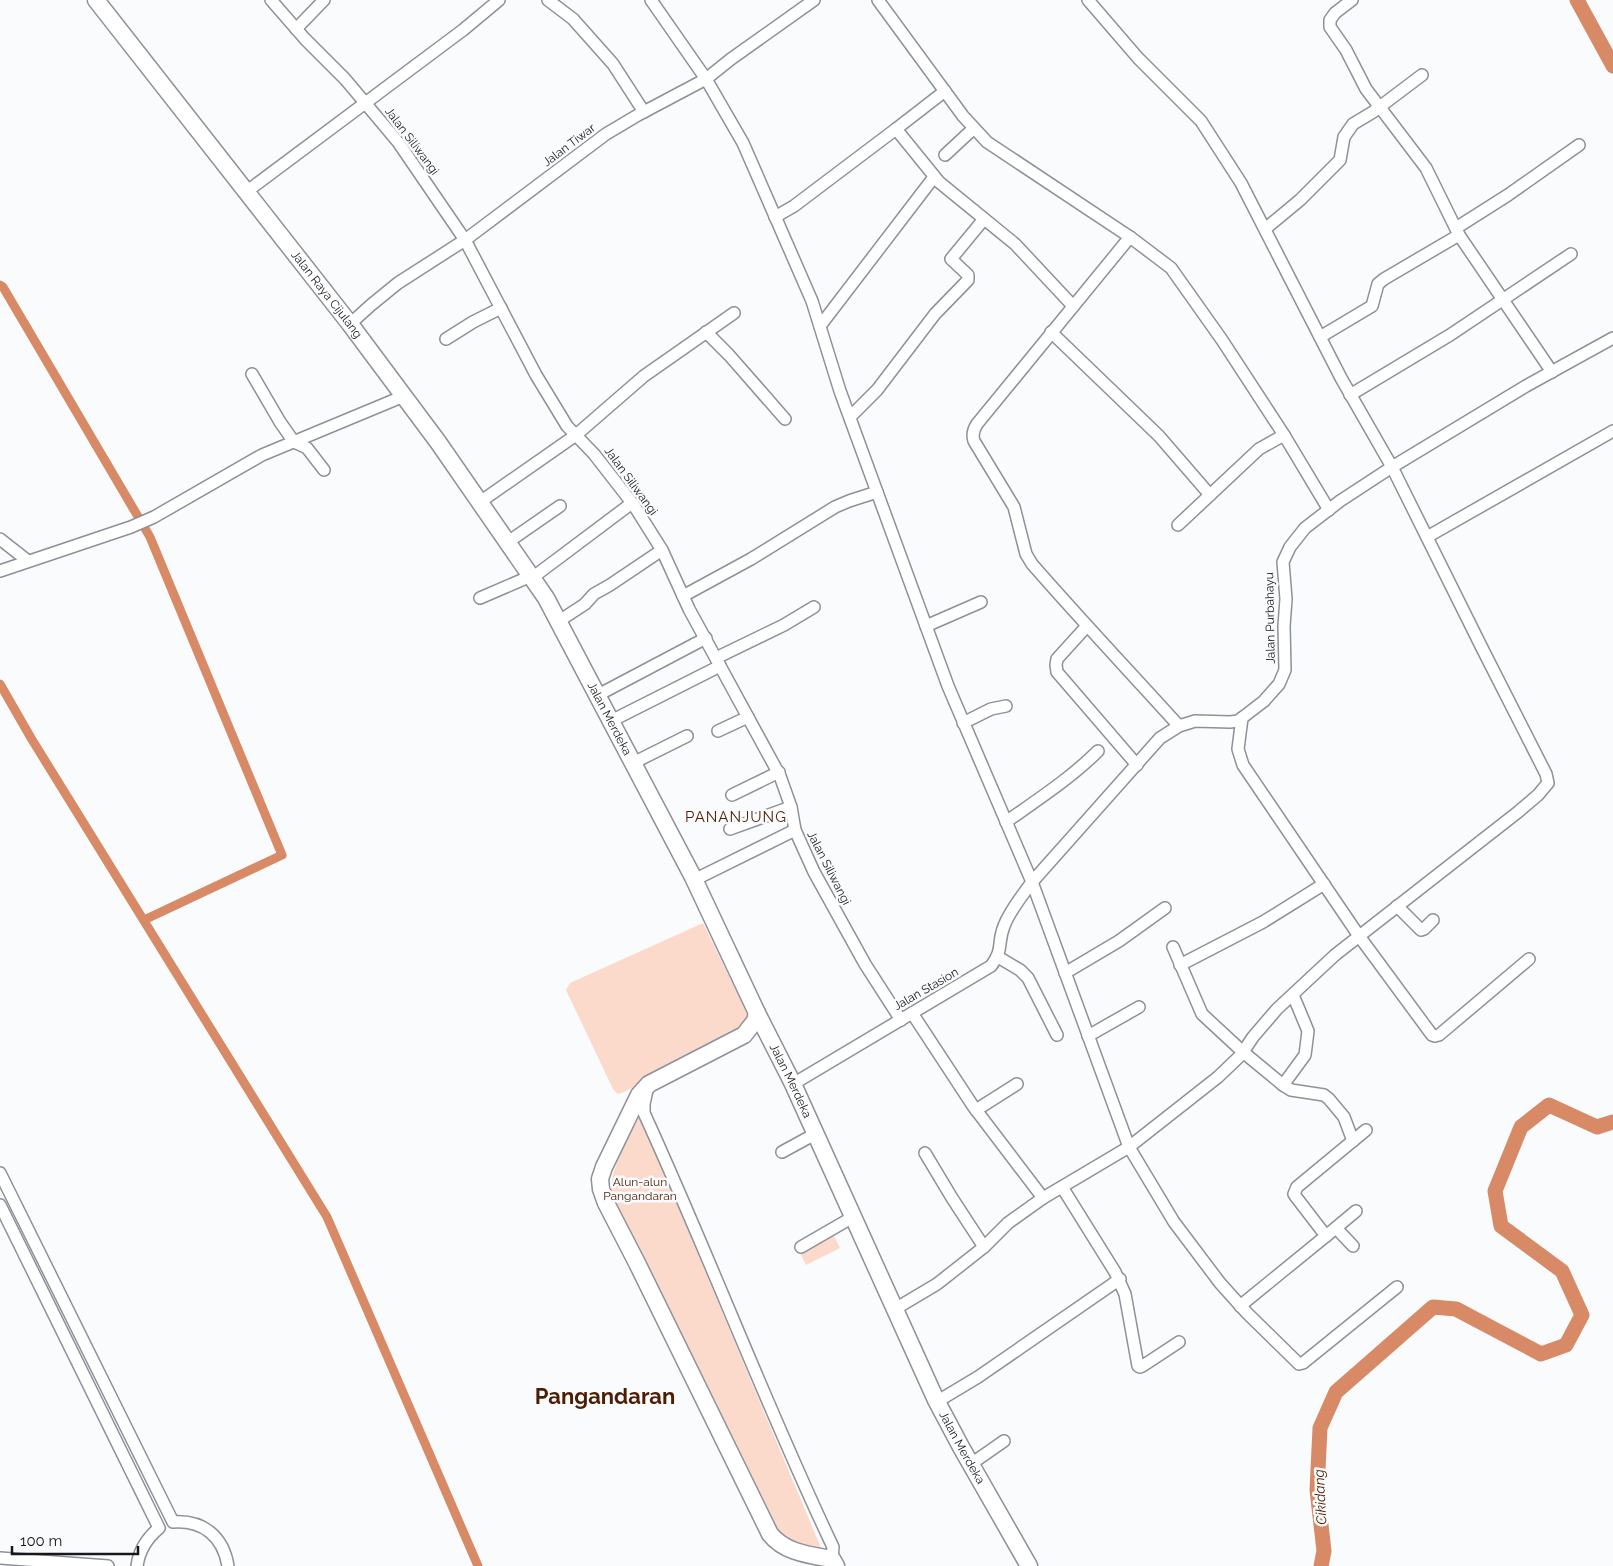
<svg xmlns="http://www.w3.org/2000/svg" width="1613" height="1566" viewBox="0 0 1613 1566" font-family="Raleway,sans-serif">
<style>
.green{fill:#fcdacb}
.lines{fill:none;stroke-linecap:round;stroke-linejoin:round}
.canal{stroke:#d78a65;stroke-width:9}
.river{stroke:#d78a65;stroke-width:15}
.minor-casing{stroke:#8c919a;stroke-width:14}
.highway-casing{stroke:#8c919a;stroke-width:19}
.minor{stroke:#fff;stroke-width:11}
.highway{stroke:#fff;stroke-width:16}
.labels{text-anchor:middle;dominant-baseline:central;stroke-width:5;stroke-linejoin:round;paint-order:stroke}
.street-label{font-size:12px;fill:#16181b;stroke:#fafbfd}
.park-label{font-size:12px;fill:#4b1b00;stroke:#fafbfd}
.water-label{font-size:14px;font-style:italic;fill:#522105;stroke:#fafbfd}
.quarter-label{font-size:15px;letter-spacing:1px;fill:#4c1e03;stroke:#fafbfd}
.town-label{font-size:22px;font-weight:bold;fill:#4c1e03;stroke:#fafbfd}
</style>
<rect width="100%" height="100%" fill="#fafbfd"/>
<!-- green -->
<g class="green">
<polygon points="703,923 749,1017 748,1026 667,1071 624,1092 618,1094 613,1089 566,990 570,983"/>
<path d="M640,1116L822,1550L788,1542L777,1532L611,1195C609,1170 628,1139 640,1116Z"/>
<polygon points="833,1234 840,1248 806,1265 799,1251"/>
</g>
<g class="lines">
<!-- canal -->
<g class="canal">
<polyline points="0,285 3,287 150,537 282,855 144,920"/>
<polyline points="0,684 31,738 327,1217 478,1566"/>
</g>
<!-- river -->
<g class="river">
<polyline points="1577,0 1613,66"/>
<polyline points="1321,1566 1324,1551 1317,1490 1320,1428 1336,1392 1433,1307 1456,1309 1541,1354 1566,1345 1582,1315 1562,1271 1501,1226 1495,1191 1521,1127 1549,1105 1597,1127 1613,1122"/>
</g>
<!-- minor casing -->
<g class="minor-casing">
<g id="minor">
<polyline points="271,0 305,39 345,79 398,142 465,240 536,375 567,426 594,454 633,504 662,550 689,609 780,776 791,807 795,830 814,872 865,964 901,1020"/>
<polyline points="548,0 573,19 613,64 644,112"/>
<polyline points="651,0 706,79 743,143 812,301 840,391 948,686 1032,882 1129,1147 1174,1222 1220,1283 1247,1313 1299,1364 1303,1363 1397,1287"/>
<polyline points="878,0 963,116 987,142 1130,237 1171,268 1222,340 1284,435 1329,510"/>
<polyline points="1352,0 1335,13 1330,20 1330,27 1346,50 1366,89 1426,168 1459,235 1552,372"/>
<polyline points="296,29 324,0"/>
<polyline points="896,129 945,91"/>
<polyline points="945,155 973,129"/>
<polyline points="246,192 463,30 499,0"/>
<polyline points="775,217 794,206 896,129 939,182 1015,244 1073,306"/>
<polyline points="1456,228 1508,195 1579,145"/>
<polyline points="1265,229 1300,200 1340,160 1344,137 1353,124 1373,112 1422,75"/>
<path d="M1130,237L977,424C973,430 972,435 974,441L1014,507L1026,554L1032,564C1080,619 1130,672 1179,726"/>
<polyline points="350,324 371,305 398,283 465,240 606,134 638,115 706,79 731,59 814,0"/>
<polyline points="820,326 934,177"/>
<polyline points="706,332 729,355 785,419"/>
<polyline points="1051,332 1159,436 1210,495"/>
<polyline points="1320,337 1372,306 1378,284 1384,279 1459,235"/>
<polyline points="446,339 473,322 501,308"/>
<polyline points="252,374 280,422 294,442 307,448 324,470"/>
<polyline points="1350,395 1450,335 1571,254"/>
<polyline points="850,417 877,390 935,314 968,280 968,275 951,259 984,219"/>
<polyline points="480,502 576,435 644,376 734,313"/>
<polyline points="1178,525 1259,449 1284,435"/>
<polyline points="1427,537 1613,431"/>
<polyline points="0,539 28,561"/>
<polyline points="508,542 560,506"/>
<polyline points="0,571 131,527 154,517 262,455 404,396"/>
<polyline points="532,578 632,503"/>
<polyline points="683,596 751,559 835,507 849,501 877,492"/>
<polyline points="480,598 531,576"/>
<polyline points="559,621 585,604 594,594 610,585 662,550"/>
<polyline points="926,626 981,602"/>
<polyline points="1086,627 1057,659 1056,665 1057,672 1137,765"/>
<polyline points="716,658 784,625 814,607"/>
<polyline points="598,695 706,638"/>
<polyline points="1242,718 1238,749 1243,765 1359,936 1432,1035 1435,1036 1439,1035 1529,959"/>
<polyline points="611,721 720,666"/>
<polyline points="963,723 991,709 1006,706"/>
<polyline points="718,731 748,717"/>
<polyline points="633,763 687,736"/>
<polyline points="732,795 779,772"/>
<path d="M1006,822C1037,800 1071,778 1098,751"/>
<polyline points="730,829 791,807"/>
<polyline points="694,880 795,830"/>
<polyline points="1397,906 1421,930 1424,929 1433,920"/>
<polyline points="1173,947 1202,1014 1243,1052 1283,1085 1291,1090 1324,1095 1329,1099 1344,1117 1353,1141"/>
<polyline points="998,957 1020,970 1028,978 1057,1035"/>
<polyline points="1180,965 1263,922 1324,884"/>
<polyline points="1065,973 1119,941 1165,908"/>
<polyline points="912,1013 973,1106 1043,1198"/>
<polyline points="1088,1036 1139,1007"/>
<path d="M793,1084L991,966C1004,949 997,943 1004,926C1010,910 1022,896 1032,882L1160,738L1179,726L1195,721L1230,722L1238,721L1264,701L1279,684L1285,670L1284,626L1286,599L1283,562L1290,547L1305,528L1340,501L1392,467L1526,386L1613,338"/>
<polyline points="1283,1085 1305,1055 1308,1031 1293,995"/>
<path d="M647,1090L644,1104V1113C710,1257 765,1404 833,1547L832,1559"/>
<polyline points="976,1110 1017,1084"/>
<polyline points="782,1152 815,1134"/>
<polyline points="925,1153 952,1198 984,1247"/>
<path d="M0,1173L173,1522C203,1520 223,1536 228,1566"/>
<polyline points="1062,1187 1115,1272 1125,1294 1138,1366 1140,1367 1144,1365 1179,1342"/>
<path d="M0,1205L159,1528C147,1538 139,1551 137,1566"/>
<polyline points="1336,1228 1353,1246"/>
<polyline points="1326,1236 1356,1211"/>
<polyline points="801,1247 853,1217"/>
<polyline points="1240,1306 1326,1236 1296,1197 1294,1194 1297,1187 1366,1130"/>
<polyline points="895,1309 937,1284 984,1247 1008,1223 1043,1198 1129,1147 1218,1077 1241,1055 1253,1037 1277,1009 1335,955 1518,812 1538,795 1548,783 1546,774 1482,648 1392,467 1341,378 1241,183 1201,121 1138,58 1088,0"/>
<polyline points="938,1401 978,1377 1120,1279"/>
<polyline points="971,1464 1004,1441"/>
<polyline points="0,1558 108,1566"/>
</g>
</g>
<!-- highway casing -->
<g class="highway-casing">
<g id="highway">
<path id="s1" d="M96,0L350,324L438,442L546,598L693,877L757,1013L793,1084L936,1400L961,1447L1029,1566"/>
<path d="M757,1013L755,1021L744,1035L649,1084L639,1095L604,1167L600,1179L601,1189L606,1203L637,1263L770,1534C785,1553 810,1555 832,1559L836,1566"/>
</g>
</g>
<!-- minor -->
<use href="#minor" class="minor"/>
<!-- highway -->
<use href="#highway" class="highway"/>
</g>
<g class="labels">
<!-- street labels -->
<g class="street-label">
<text transform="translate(412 141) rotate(53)">Jalan Siliwangi</text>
<text transform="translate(569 145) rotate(-37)">Jalan Tiwar</text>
<text stroke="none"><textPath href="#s1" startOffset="374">Jalan Raya Cijulang</textPath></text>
<text transform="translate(631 481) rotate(54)">Jalan Siliwangi</text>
<text transform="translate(1270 618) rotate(-91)">Jalan Purbahayu</text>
<text stroke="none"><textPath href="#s1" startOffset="885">Jalan Merdeka</textPath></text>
<text transform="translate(829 868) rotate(63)">Jalan Siliwangi</text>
<text transform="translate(926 989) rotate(-30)">Jalan Stasion</text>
<text stroke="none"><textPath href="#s1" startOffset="1290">Jalan Merdeka</textPath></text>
<text stroke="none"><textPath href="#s1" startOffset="1695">Jalan Merdeka</textPath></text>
</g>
<!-- park labels -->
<g class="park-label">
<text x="640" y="1182">Alun-alun<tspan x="640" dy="14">Pangandaran</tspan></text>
</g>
<!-- water labels -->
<g class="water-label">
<text transform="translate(1320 1497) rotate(-93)">Cikidang</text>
</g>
<!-- quarter labels -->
<g class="quarter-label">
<text x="736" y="817">PANANJUNG</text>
</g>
<!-- town labels -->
<g class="town-label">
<text x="605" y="1396">Pangandaran</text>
</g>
</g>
<!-- scale -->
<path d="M12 1546v8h126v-8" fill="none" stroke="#16181b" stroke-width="2.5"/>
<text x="20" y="1546" font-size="15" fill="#16181b" stroke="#fafbfd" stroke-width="4" paint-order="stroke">100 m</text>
</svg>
